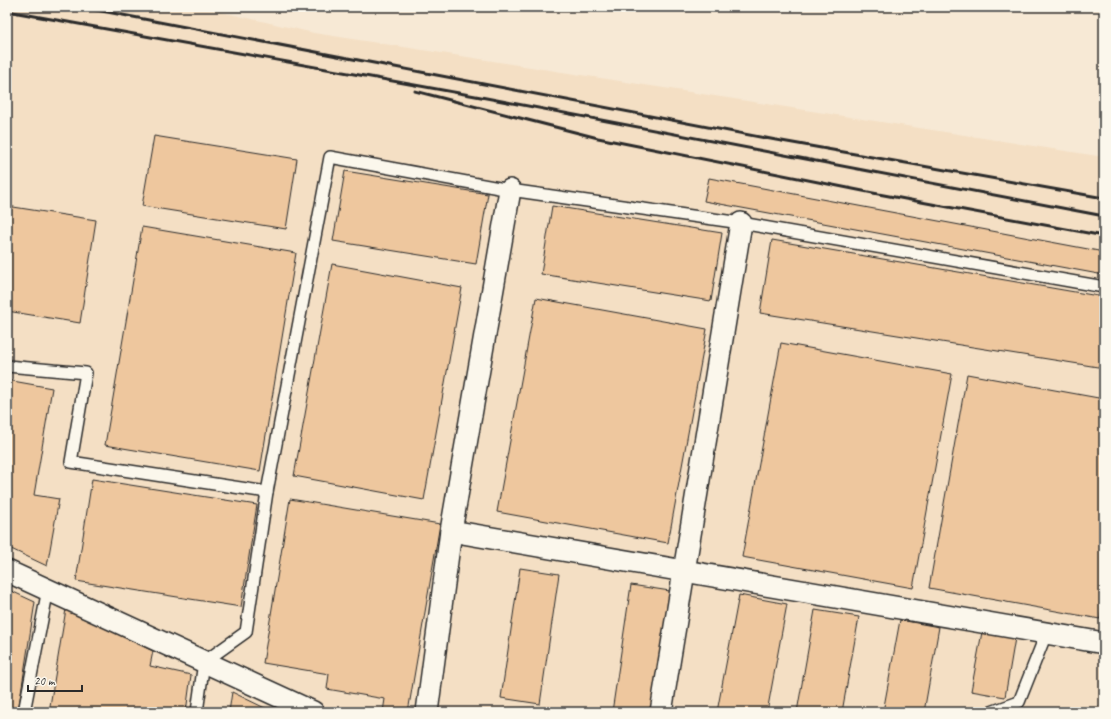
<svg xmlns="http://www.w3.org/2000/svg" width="1111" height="719" viewBox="0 0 1111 719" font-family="Caveat,sans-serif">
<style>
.built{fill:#f4dfc4}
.building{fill:#eec79e;stroke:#2b2b2b}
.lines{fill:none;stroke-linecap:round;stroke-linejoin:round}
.service-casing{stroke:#2b2b2b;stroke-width:14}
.minor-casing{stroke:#2b2b2b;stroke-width:24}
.service{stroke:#fbf7ec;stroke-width:11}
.minor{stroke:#fbf7ec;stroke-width:21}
.rail{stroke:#2b2b2b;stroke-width:3}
</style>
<rect width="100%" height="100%" fill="#f7e9d5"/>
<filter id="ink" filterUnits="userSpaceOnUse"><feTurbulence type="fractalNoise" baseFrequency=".025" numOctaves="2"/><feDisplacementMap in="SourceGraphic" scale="8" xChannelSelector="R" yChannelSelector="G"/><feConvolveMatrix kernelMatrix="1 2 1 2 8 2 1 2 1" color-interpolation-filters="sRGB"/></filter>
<g filter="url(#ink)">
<!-- built -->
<polygon class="built" points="7,7 199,7 314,33 1104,157 1104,712 7,712"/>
<!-- building -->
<g class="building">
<polygon points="154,136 297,159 286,229 142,206"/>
<polygon points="345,171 488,194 476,264 333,241"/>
<polygon points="709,178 1104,252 1104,275 704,201"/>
<polygon points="7,206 96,220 80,323 7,311"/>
<polygon points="552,206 722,233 711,301 541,274"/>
<polygon points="142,227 296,253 260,471 105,445"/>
<polygon points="772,240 1104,297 1104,368 760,313"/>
<polygon points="332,264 462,288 424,500 294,476"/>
<polygon points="536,298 707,329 668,543 497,512"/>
<polygon points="781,343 952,374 913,588 742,557"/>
<polygon points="967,374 1104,399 1104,598 1100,619 929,588"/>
<polygon points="7,380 52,388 34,495 59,499 47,566 7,547"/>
<polygon points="92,479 257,505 241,607 76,581"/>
<polygon points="290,499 440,524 408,712 383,712 385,699 327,689 329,674 263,663"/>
<polygon points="520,568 559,574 540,704 501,698"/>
<polygon points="631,585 670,591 652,712 612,712"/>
<polygon points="7,589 35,602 18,712 7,712"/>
<polygon points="739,595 787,604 767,712 717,712"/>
<polygon points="66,609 153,651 150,666 191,675 186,712 49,712"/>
<polygon points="815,610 859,617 842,712 797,712"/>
<polygon points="900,620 939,627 924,712 883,712"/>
<polygon points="982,632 1015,638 1005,697 971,691"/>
<polygon points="232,692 273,712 229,712"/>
</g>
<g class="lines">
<!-- service casing -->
<g class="service-casing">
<g id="service">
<polyline points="7,366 86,373 71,462 267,492"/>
<polyline points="24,712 48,589"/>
<polyline points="197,712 204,662 246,632 267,492 330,157 510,190 741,223 1104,287"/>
<polyline points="991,712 1019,702 1046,634"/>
</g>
</g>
<!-- minor casing -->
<g class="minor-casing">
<g id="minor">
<polyline points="451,531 510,190"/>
<polyline points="7,571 313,712"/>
<polyline points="427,712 451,531 1104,643"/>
<polyline points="661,712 741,223"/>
</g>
</g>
<!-- service -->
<use href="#service" class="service"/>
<!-- minor -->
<use href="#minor" class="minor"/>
<!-- rail -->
<g class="rail">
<polyline points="81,7 776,140 1104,198"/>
<polyline points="7,11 481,97 1104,216"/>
<polyline points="415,91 598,138 873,193 1104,236"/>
</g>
</g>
</g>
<!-- margin -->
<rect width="1111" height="719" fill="none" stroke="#fbf7ec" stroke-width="24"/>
<rect x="12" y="12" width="1087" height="695" fill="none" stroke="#2b2b2b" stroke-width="1.5" filter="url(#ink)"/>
<!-- scale -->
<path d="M28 685v6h54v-6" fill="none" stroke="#2b2b2b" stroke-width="2"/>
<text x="34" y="685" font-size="12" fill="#2b2b2b" stroke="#fbf7ec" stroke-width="3" paint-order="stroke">20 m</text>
</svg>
